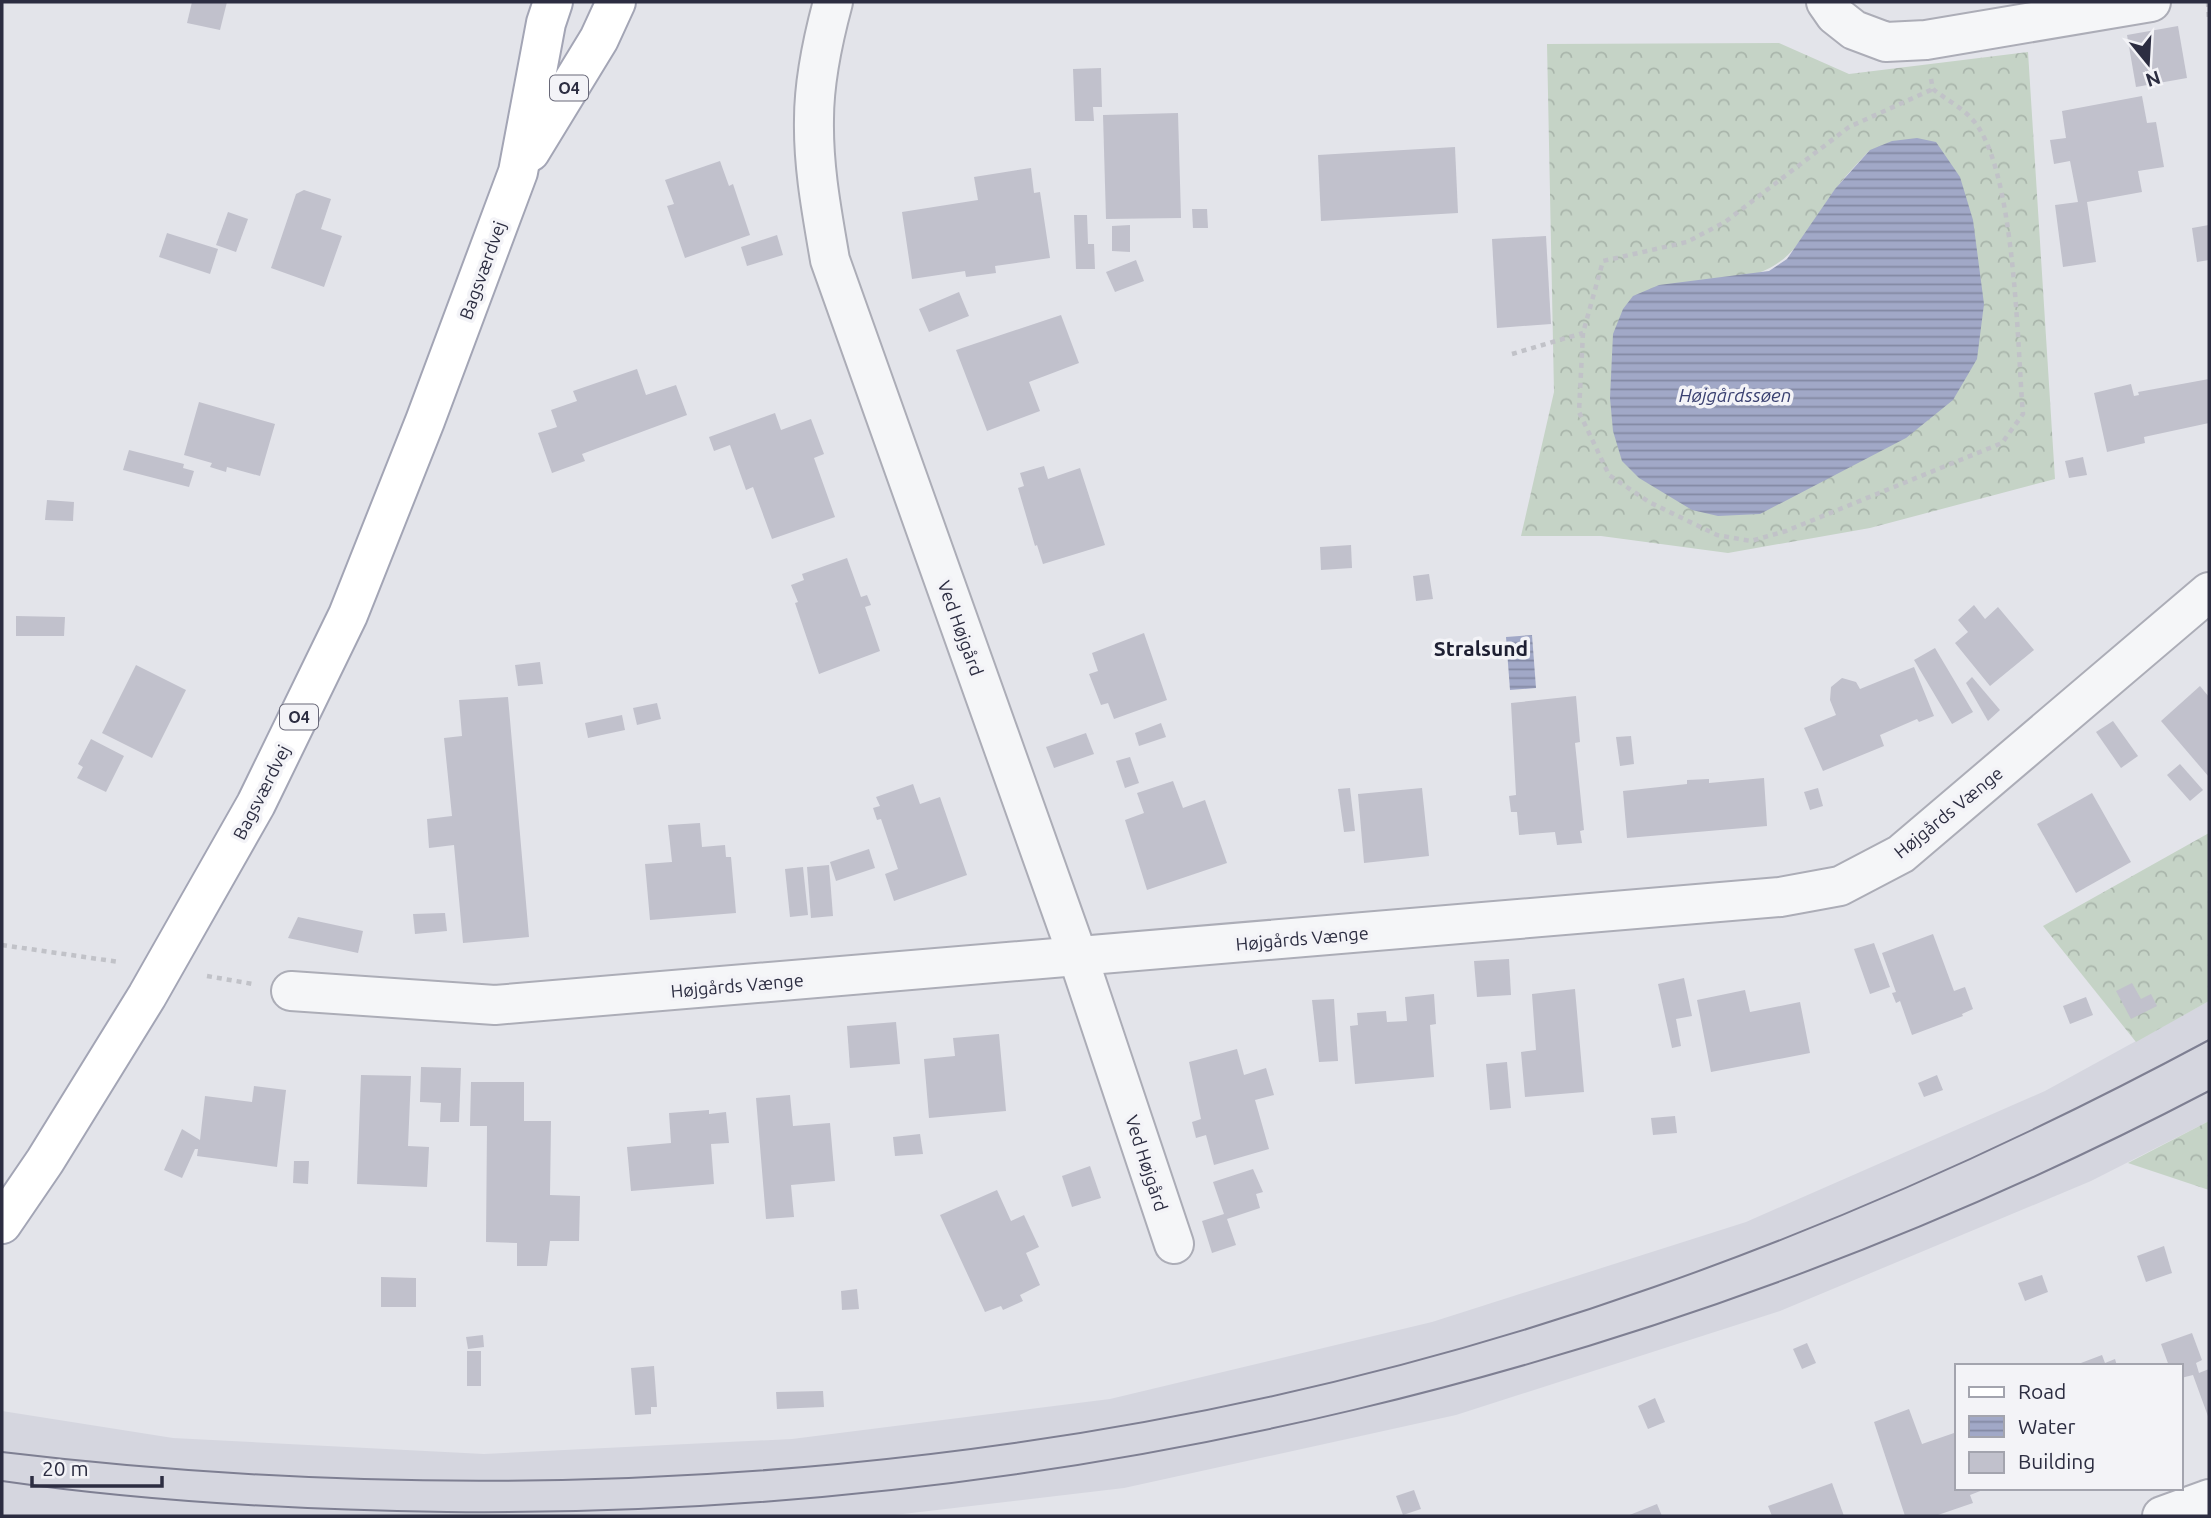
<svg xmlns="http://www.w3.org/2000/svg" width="2211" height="1518" viewBox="0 0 2211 1518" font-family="Ubuntu,sans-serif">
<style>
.built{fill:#d5d6df}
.forest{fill:url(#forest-crowns);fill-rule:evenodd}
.water{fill:url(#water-rules)}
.building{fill:#c1c1cc}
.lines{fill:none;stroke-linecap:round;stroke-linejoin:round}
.minor-casing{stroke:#acadb7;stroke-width:42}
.major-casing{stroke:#a3a5b5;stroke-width:42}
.path{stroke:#c1c2c8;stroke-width:4.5;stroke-dasharray:5 5;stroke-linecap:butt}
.minor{stroke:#f5f6f8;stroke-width:38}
.major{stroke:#fff;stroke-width:38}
.tram{stroke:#7e7f92;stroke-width:2}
.labels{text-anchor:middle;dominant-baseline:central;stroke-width:7;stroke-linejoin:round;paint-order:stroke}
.shield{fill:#f3f3f7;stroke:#686878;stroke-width:2}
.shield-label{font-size:16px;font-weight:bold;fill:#2c2d41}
.street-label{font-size:18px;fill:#2c2d41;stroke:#f3f3f7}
.water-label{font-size:19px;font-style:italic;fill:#3a4171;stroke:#f3f3f7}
.quarter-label{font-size:21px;font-weight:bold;fill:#1e1f32;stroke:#f3f3f7}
</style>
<defs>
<pattern id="forest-crowns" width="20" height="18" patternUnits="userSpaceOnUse" patternTransform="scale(1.75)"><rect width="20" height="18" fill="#c5d3c6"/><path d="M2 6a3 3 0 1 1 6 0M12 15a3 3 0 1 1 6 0" fill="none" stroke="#a9b5ab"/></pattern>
<pattern id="water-rules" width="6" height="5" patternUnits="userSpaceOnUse" patternTransform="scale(1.75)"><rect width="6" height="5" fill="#a1a8c7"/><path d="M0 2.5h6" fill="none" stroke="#8389a3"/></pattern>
</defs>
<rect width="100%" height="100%" fill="#e3e4ea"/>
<!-- built -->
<polygon class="built" points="2209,1001 2209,1121 2091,1181 1780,1311 1456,1415 1124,1488 886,1516 2,1515 2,1411 173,1438 484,1454 792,1439 1110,1399 1432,1322 1746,1222 2045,1091"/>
<!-- forest -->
<g class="forest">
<path d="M1779,43L1849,74L2028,52L2055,479L1870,528L1728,553L1601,536H1521L1554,392L1547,44ZM1870,150L1639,478L1749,276C1796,264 1808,227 1834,191C1845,176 1858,163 1870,150Z"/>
<polygon points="2209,833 2209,1001 2136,1042 2043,926"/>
<polygon points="2209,1121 2209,1190 2128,1163"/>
</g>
<!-- water -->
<g class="water">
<polygon points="1917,138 1936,142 1960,177 1973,220 1984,304 1977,359 1953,400 1906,438 1760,514 1718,516 1692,510 1639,478 1622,461 1613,431 1610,398 1613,334 1623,309 1633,296 1659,285 1769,271 1787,259 1835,189 1870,150 1892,141"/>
<polygon points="1532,635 1536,688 1510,690 1506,637"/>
</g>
<!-- building -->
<g class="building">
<polygon points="192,2 227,2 220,30 187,23"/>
<polygon points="2178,26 2187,78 2136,87 2127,35"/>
<polygon points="1101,68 1102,107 1093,107 1094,121 1075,121 1073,69"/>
<polygon points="2142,96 2147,123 2156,122 2164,167 2138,171 2142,192 2087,202 2096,262 2063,267 2055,205 2078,202 2070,161 2054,164 2050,140 2066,138 2062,111"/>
<polygon points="1178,113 1181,218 1106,219 1103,115"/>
<polygon points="1455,147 1458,213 1321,221 1318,155"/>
<polygon points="720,161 729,186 733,184 750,235 685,258 667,206 674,204 665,180"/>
<polygon points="1031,168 1034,193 1040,192 1050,258 995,266 996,273 966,277 965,271 912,279 902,212 978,200 974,177"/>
<polygon points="304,190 331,199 321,229 342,236 324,287 271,268 296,194"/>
<polygon points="1192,209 1207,209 1208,228 1193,228"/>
<polygon points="228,212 248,219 236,252 216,245"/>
<polygon points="1074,215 1087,215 1088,244 1094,244 1095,269 1076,269"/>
<polygon points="1130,225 1130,252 1112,251 1112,226"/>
<polygon points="2209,225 2209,260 2197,262 2192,228"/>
<polygon points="167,233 218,249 210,274 159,257"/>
<polygon points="777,235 783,255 747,266 741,247"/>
<polygon points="1546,236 1551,324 1497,328 1492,239"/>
<polygon points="1136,260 1144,281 1115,292 1106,272"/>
<polygon points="959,292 969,316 929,332 919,309"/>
<polygon points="1061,315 1079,363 1029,382 1040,411 987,431 956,350"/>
<polygon points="637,369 646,395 676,385 687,415 582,454 585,461 552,473 538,433 557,427 551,410 577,401 573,391"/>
<polygon points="2209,379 2209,423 2144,437 2145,443 2107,452 2094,393 2131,384 2134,396 2139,395 2138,392"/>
<polygon points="199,402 275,424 260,476 227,467 226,472 210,467 212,463 184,455"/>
<polygon points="775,413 781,430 811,419 824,454 814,458 835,517 772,539 753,487 746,490 730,445 714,451 709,437"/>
<polygon points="129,450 184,464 183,468 194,471 189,487 123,470"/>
<polygon points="2083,457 2087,475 2069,478 2065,461"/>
<polygon points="1044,466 1048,479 1080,468 1105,545 1043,564 1037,545 1035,546 1018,488 1024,486 1020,473"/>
<polygon points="47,500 74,502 73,521 45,520"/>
<polygon points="1351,545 1352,568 1321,570 1320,547"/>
<polygon points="847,558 861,597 867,595 871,605 865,607 880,651 819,674 795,603 798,602 791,585 804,580 802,574"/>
<polygon points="1429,574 1433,599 1416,601 1413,576"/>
<polygon points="1974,605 1985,619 1998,607 2034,650 1990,686 1955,643 1968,632 1958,620"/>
<polygon points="16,616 65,617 64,636 16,636"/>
<polygon points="1144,633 1167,700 1114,719 1108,703 1101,705 1089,674 1098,671 1092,653"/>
<polygon points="1935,648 1973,712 1952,724 1914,660"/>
<polygon points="540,662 543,684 518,686 515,665"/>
<polygon points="136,665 186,690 152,758 102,733"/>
<polygon points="1914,667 1934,716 1919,722 1917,719 1880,735 1884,746 1823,771 1804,728 1836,715 1830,700 1831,687 1842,678 1856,682 1860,689"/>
<polygon points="1972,677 2000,710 1988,721 1966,683"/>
<polygon points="2200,686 2209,697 2209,777 2161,721"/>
<polygon points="1576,696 1580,742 1575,743 1584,830 1580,831 1582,843 1557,845 1555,832 1519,835 1517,812 1511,812 1509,796 1516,795 1511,703"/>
<polygon points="508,697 529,937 463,943 454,845 429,848 427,819 452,816 444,738 462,736 459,700"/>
<polygon points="657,703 661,719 637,725 633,708"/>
<polygon points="622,715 625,730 588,738 585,723"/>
<polygon points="2113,721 2138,756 2121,768 2096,732"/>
<polygon points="1161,723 1166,737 1139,746 1135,733"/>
<polygon points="1086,733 1094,754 1054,768 1046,747"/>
<polygon points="1631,736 1634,764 1620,766 1616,737"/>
<polygon points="91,739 124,756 106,792 77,778 83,767 78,764"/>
<polygon points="1130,757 1139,783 1125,788 1116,761"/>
<polygon points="2180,764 2203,790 2190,801 2167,775"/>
<polygon points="1764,778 1767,826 1627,838 1623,791 1687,784 1687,780 1709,779 1709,783"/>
<polygon points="1173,781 1183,808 1205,800 1227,863 1147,890 1125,820 1144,813 1137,793"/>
<polygon points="913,784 920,804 940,797 967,875 894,901 885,874 898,869 881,819 877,820 873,808 880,806 876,797"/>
<polygon points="1350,788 1355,831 1344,832 1338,789"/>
<polygon points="1422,788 1429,856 1364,863 1358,794"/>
<polygon points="1818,788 1823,806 1810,810 1804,792"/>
<polygon points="2092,793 2131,862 2076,893 2037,824"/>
<polygon points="700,823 702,847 725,845 726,857 731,857 736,913 650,920 645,864 672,862 668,825"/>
<polygon points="869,849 875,868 836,881 830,862"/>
<polygon points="829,865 833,916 811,918 807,867"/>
<polygon points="803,867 808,915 790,917 785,869"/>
<polygon points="445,913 447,931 415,934 413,914"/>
<polygon points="298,917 363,931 358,953 288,938"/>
<polygon points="1933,934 1954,991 1965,987 1973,1009 1962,1014 1963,1016 1912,1035 1900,1001 1896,1003 1892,993 1896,992 1882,953"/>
<polygon points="1874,943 1890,987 1870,994 1854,949"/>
<polygon points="1509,959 1511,995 1477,997 1474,961"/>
<polygon points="1684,978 1692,1016 1676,1019 1681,1046 1672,1048 1658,984"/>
<polygon points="2132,983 2141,999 2151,994 2157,1006 2131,1019 2116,991"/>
<polygon points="1575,989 1584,1092 1525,1097 1521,1052 1536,1050 1532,994"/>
<polygon points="1745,990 1750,1012 1800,1002 1810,1053 1711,1072 1697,1000"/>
<polygon points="1434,994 1436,1024 1430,1025 1434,1077 1355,1084 1350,1026 1358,1025 1357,1013 1386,1011 1387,1022 1407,1021 1405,997"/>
<polygon points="2086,997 2093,1015 2070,1024 2063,1006"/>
<polygon points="1334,999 1338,1061 1319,1062 1312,1000"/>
<polygon points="896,1022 900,1064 850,1068 847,1026"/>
<polygon points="999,1034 1006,1111 929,1118 924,1059 955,1056 953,1038"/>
<polygon points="1237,1049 1244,1075 1266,1068 1274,1095 1255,1100 1269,1149 1214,1165 1206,1135 1196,1138 1192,1122 1201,1119 1189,1062"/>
<polygon points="1507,1062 1511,1108 1490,1110 1486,1064"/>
<polygon points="421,1067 461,1068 459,1122 440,1122 441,1103 420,1102"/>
<polygon points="361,1075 411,1076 408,1146 429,1147 427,1187 357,1184"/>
<polygon points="1937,1075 1943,1090 1924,1097 1918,1083"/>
<polygon points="471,1082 524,1082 524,1121 551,1121 550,1195 580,1196 579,1241 550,1241 547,1266 517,1266 517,1243 486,1242 487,1126 470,1126"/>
<polygon points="254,1086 286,1090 277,1167 197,1156 198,1149 195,1149 182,1178 164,1170 182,1129 200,1140 205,1096 252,1102"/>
<polygon points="790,1095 793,1126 830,1123 835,1181 791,1185 794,1217 766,1219 756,1098"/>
<polygon points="709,1110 709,1114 726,1112 729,1143 711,1144 714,1184 631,1191 627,1147 671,1143 669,1113"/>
<polygon points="1675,1116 1677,1133 1653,1135 1651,1118"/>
<polygon points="920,1134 923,1154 895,1156 893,1137"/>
<polygon points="294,1161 309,1161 308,1184 293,1183"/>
<polygon points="1090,1166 1101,1198 1072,1207 1062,1176"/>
<polygon points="1253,1169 1263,1192 1256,1194 1260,1208 1227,1219 1236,1245 1212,1253 1202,1221 1224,1214 1213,1182"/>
<polygon points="997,1190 1011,1221 1024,1215 1039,1247 1026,1253 1040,1285 1020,1295 1023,1301 1003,1310 1001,1306 985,1312 940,1215"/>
<polygon points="2164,1246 2172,1273 2146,1282 2137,1256"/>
<polygon points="2042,1275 2048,1292 2025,1301 2018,1283"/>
<polygon points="381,1277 416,1278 416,1307 381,1307"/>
<polygon points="857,1289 859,1309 842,1310 841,1291"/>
<polygon points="2192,1333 2202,1360 2196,1363 2199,1373 2209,1369 2209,1419 2193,1375 2181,1378 2181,1366 2169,1366 2161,1344"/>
<polygon points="483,1335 484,1347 468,1349 466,1337"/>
<polygon points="1807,1343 1816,1363 1802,1369 1793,1349"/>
<rect x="467" y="1351" width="14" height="35"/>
<polygon points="2102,1355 2105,1363 2115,1359 2117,1366 2073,1366"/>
<polygon points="654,1366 657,1407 651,1407 651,1414 635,1415 631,1368"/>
<polygon points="823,1391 824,1407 777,1409 776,1392"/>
<polygon points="1655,1398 1665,1422 1648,1429 1638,1406"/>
<polygon points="1909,1409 1922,1444 1957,1432 1957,1488 1988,1488 1970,1495 1973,1503 1935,1516 1905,1516 1874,1422"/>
<polygon points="1832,1483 1844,1516 1772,1516 1768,1506"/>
<polygon points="1414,1490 1421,1509 1403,1515 1396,1496"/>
<polygon points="1657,1504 1662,1516 1627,1516"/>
</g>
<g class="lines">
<!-- minor casing -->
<g class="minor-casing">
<g id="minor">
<path d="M833,2C823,39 814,80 814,119C813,167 822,213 830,260L1078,957L1174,1244"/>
<polyline points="1826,2 1835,15 1854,30 1886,42 1926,40 2151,2"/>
<polyline points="291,991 495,1005 1780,897 1840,886 1901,854 2209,592"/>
<polyline points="2162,1516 2209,1499"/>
</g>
</g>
<!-- major casing -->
<g class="major-casing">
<g id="major">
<polyline points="530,152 599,39 616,2"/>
<polyline points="2,1224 45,1161 147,996 256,804 348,615 425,421 518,172 546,23 553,2"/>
</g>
</g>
<!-- path -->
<g class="path">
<polyline points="2208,2 2209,21"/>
<path d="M1931,79L1933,89C1945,99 1961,107 1971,118C2016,164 2017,347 2023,414L2002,443L1786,531L1751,541L1717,535L1649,502L1609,475L1579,412L1583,333L1603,261L1687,242L1725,222L1849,127L1933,89"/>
<polyline points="1512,354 1583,333"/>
<polyline points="2,945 119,962"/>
<polyline points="207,976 253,984"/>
</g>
<!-- minor -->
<use href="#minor" class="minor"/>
<!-- major -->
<use href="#major" class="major"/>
<!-- tram -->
<g class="tram">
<path d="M2,1452C553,1518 1129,1473 1654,1287C1846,1220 2030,1136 2209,1040"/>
<path d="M2,1481C149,1502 298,1510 447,1512C1057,1518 1668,1374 2209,1091"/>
</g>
</g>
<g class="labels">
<!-- shield labels -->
<g class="shield">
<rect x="550" y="75.5" width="38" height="25" rx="5"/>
<rect x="280" y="704.5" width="38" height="25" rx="5"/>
</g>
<g class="shield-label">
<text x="569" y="88">O4</text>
<text x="299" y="717">O4</text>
</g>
<!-- street labels -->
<g class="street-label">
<text transform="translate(482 270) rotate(-70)">Bagsværdvej</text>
<text transform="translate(961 628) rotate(70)">Ved Højgård</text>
<text transform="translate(261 792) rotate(-63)">Bagsværdvej</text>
<text transform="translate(1948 812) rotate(-39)">Højgårds Vænge</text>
<text transform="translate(1302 938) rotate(-5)">Højgårds Vænge</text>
<text transform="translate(737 985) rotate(-5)">Højgårds Vænge</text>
<text transform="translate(1147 1163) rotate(72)">Ved Højgård</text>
</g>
<!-- water labels -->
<g class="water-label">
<text x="1735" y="395">Højgårdssøen</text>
</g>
<!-- quarter labels -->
<g class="quarter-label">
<text x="1481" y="648">Stralsund</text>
</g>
</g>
<!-- border -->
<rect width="2211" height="1518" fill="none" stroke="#2c2d41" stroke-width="7"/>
<!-- legend -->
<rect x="1955" y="1364" width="228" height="126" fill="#f3f3f7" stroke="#a3a4ae" stroke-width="2"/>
<rect x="1969" y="1387" width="35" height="10" fill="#ffffff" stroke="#a3a4ae" stroke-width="2"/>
<text x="2018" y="1399" font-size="21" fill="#2c2d41">Road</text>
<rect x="1969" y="1416" width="35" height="21" fill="url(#water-rules)" stroke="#a3a4ae" stroke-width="2"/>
<text x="2018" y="1434" font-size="21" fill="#2c2d41">Water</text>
<rect x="1969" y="1452" width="35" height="21" fill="#c1c1cc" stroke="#a3a4ae" stroke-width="2"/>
<text x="2018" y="1469" font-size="21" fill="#2c2d41">Building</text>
<!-- north arrow -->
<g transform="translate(2148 63) rotate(162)" stroke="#f3f3f7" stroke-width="5" paint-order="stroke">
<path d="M0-5L12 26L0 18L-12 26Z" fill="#2c2d41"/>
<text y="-10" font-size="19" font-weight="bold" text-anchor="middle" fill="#2c2d41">N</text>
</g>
<!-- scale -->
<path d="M32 1476v10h130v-10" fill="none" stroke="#2c2d41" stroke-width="3.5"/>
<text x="42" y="1476" font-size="21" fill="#2c2d41" stroke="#f3f3f7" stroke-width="5" paint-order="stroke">20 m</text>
</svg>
